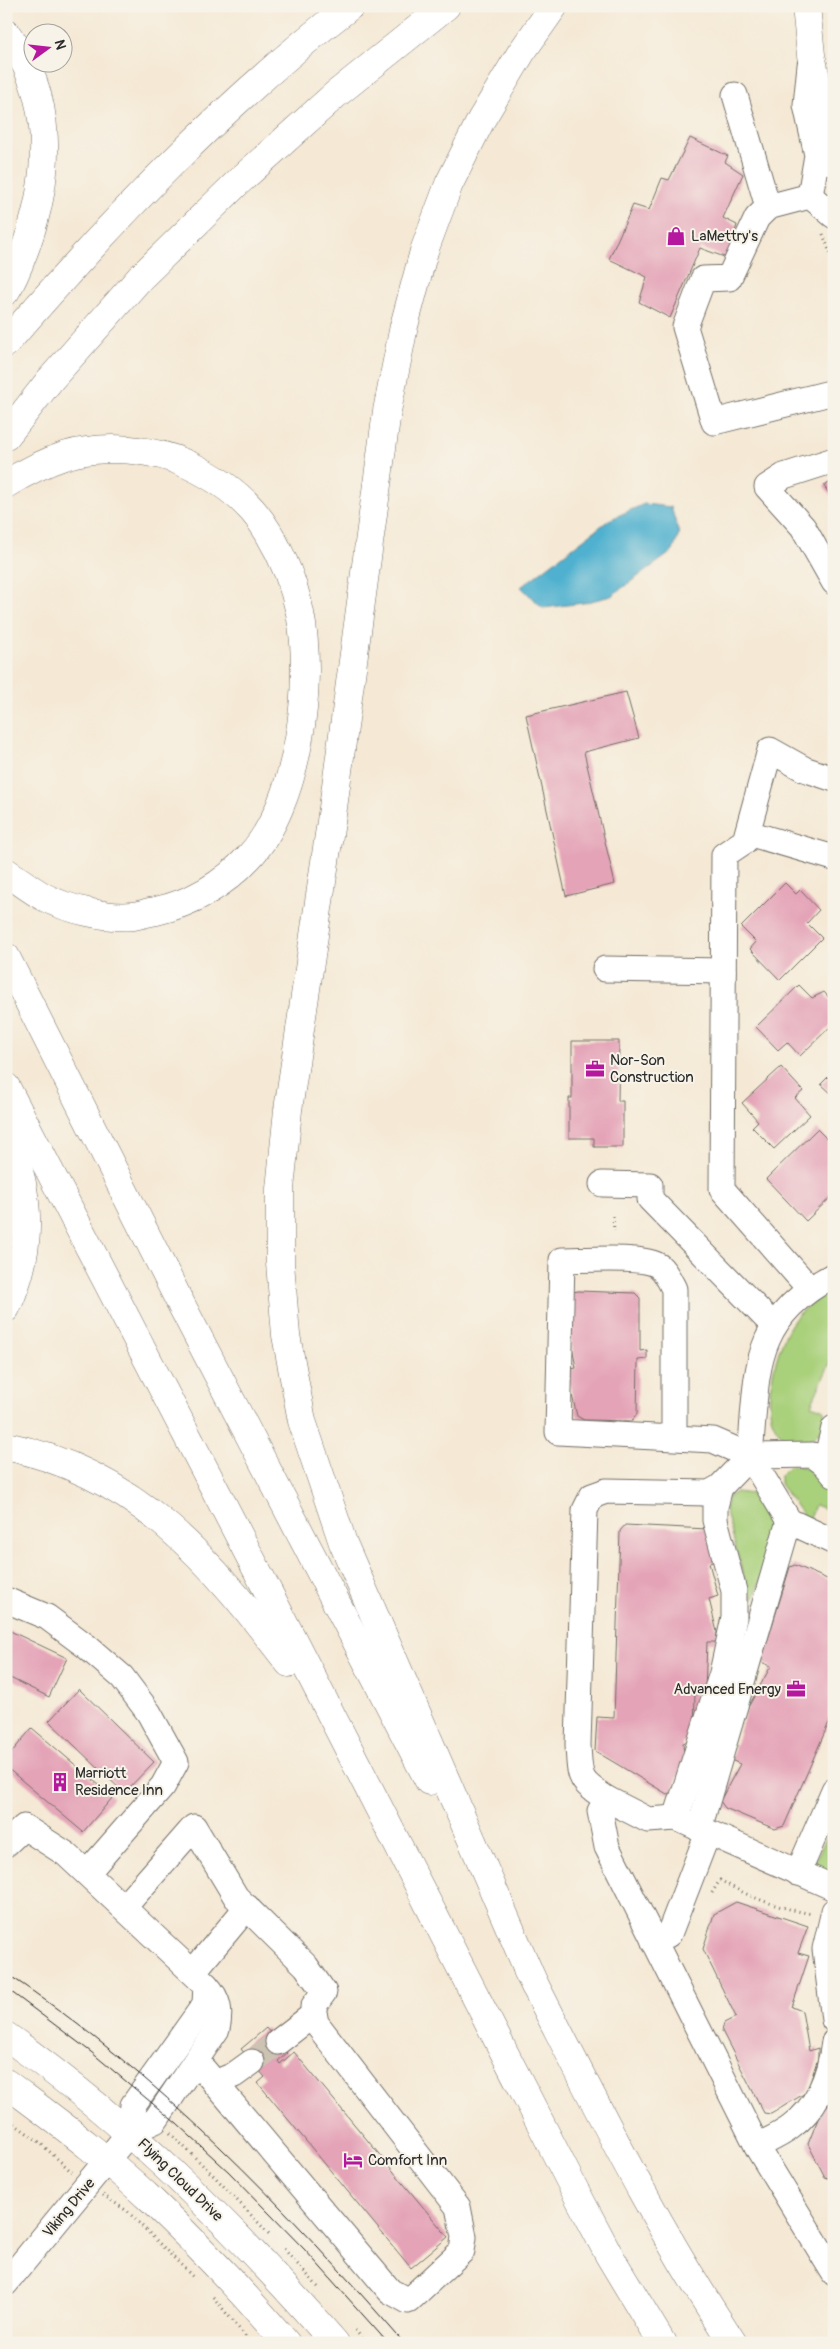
<svg xmlns="http://www.w3.org/2000/svg" width="840" height="2349" viewBox="0 0 840 2349" font-family="Pangolin,sans-serif">
<style>
.green{fill:#a9d07a;stroke:#6a7e52}
.water{fill:#50b1cf;stroke:#3e6e7d}
.building{fill:#e4a3b7}
.lines{fill:none;stroke-linecap:round;stroke-linejoin:round}
.minor-tunnel{stroke:#cdc3b3;stroke-width:25;stroke-dasharray:25 12;stroke-linecap:butt}
.minor-casing{stroke:#726e66;stroke-width:27}
.major-casing{stroke:#726e66;stroke-width:29}
.highway-casing{stroke:#726e66;stroke-width:29}
.path{stroke:#726e66;stroke-width:3;stroke-dasharray:1 4;stroke-linecap:butt}
.minor{stroke:#fff;stroke-width:25}
.major{stroke:#fff;stroke-width:28}
.highway{stroke:#fff;stroke-width:28}
.tram{stroke:#2b2b2b;stroke-width:1}
.labels{text-anchor:middle;dominant-baseline:central;stroke-width:4;stroke-linejoin:round;paint-order:stroke}
.poi-label{font-size:15px;fill:#2b2b2b;stroke:#f7f3e8;text-anchor:start}
.street-label{font-size:15px;fill:#2b2b2b;stroke:#f7f3e8}
</style>
<rect width="100%" height="100%" fill="#f7f3e8"/>
<filter id="ink" filterUnits="userSpaceOnUse"><feTurbulence type="fractalNoise" baseFrequency=".02" numOctaves="2"/><feDisplacementMap in="SourceGraphic" scale="10" xChannelSelector="R" yChannelSelector="G"/><feConvolveMatrix kernelMatrix="1 2 1 2 8 2 1 2 1" color-interpolation-filters="sRGB"/></filter>
<filter id="wash" filterUnits="userSpaceOnUse"><feTurbulence type="fractalNoise" baseFrequency=".0096" numOctaves="4" result="noise"/><feDisplacementMap in="SourceGraphic" scale="20" xChannelSelector="R" yChannelSelector="G"/><feGaussianBlur stdDeviation="1.12" result="paint"/><feColorMatrix in="noise" values="0 0 0 0 0 0 0 0 0 0 0 0 0 0 0 0 0 1.4 0 .05"/><feComposite in="paint" operator="in"/></filter>
<g filter="url(#wash)">
<rect width="100%" height="100%" fill="#f5e9d5"/>
<!-- green -->
<g class="green">
<path d="M834,1290V1354L811,1405L823,1409C834,1430 808,1444 790,1443C781,1436 773,1427 771,1415C765,1392 779,1342 792,1323C801,1309 818,1296 834,1290Z"/>
<path d="M790,1465C815,1467 816,1477 834,1490V1513L815,1505L809,1520L804,1517L780,1484V1475Z"/>
<polygon points="736,1492 760,1495 778,1527 753,1602 750,1599 725,1509 728,1497"/>
<polygon points="833,1824 834,1824 834,1878 817,1869 815,1861"/>
</g>
<!-- water -->
<polygon class="water" points="644,504 671,507 679,534 673,551 611,596 583,603 543,608 521,587 609,520"/>
<g id="blocks">
<!-- building -->
<g class="building">
<polygon points="690,138 728,156 725,162 743,174 723,218 737,225 727,258 700,248 670,318 639,302 647,277 609,259 633,205 649,210 662,178 669,180"/>
<polygon points="834,480 834,501 824,486"/>
<polygon points="626,692 639,738 584,752 615,884 566,896 526,715"/>
<polygon points="785,883 796,894 800,890 819,910 807,923 822,938 780,980 750,949 756,942 741,927"/>
<polygon points="799,985 812,998 824,992 834,1003 834,1023 800,1056 787,1042 778,1050 756,1027"/>
<polygon points="572,1041 619,1041 618,1101 623,1101 623,1147 594,1147 594,1138 569,1138 569,1098 572,1098"/>
<polygon points="781,1067 803,1091 795,1098 810,1115 774,1149 752,1127 758,1121 742,1103"/>
<polygon points="834,1071 834,1096 821,1084"/>
<polygon points="817,1129 834,1146 834,1194 806,1221 766,1179"/>
<polygon points="578,1291 635,1293 640,1298 640,1351 647,1350 647,1359 638,1360 637,1414 632,1421 584,1420 577,1416 566,1370 576,1368 568,1323 573,1292"/>
<polygon points="625,1525 708,1529 720,1560 709,1563 718,1596 709,1599 717,1632 716,1642 707,1642 705,1691 695,1691 694,1739 683,1743 684,1759 672,1792 667,1794 595,1751 597,1717 614,1718 620,1531"/>
<polygon points="795,1565 834,1582 834,1711 784,1826 775,1829 725,1808 720,1801 740,1764 731,1760 746,1711 771,1666 761,1662 790,1567"/>
<polygon points="6,1629 67,1658 49,1697 6,1676"/>
<polygon points="79,1689 154,1762 124,1793 49,1721"/>
<polygon points="32,1728 113,1797 83,1832 6,1767 6,1759"/>
<polygon points="736,1902 808,1926 798,1953 809,1956 792,2007 802,2011 809,2051 818,2048 818,2058 807,2092 771,2114 764,2113 722,2031 724,2023 736,2017 703,1949 714,1914"/>
<polygon points="266,2028 287,2053 278,2061 280,2064 294,2052 448,2237 411,2268 258,2083 265,2077 241,2049"/>
<polygon points="824,2104 834,2106 834,2180 825,2177 808,2144"/>
</g>
</g>
</g>
<g filter="url(#ink)">
<use href="#blocks" fill-opacity="0" stroke="#726e66" stroke-width="1"/>
<g class="lines">
<!-- minor-tunnel -->
<polyline class="minor-tunnel" points="252,2062 278,2042"/>
<!-- minor casing -->
<g class="minor-casing">
<g id="minor">
<polyline points="810,65 806,105 817,155 810,196"/>
<polyline points="735,95 768,207 810,196 834,216"/>
<polyline points="768,207 757,218 729,278 703,279 685,327 714,422 834,392"/>
<polyline points="834,460 784,476 767,487 803,527 834,582"/>
<polyline points="748,833 834,858"/>
<polyline points="605,969 723,971"/>
<polyline points="602,1184 650,1185 650,1199 773,1325"/>
<polyline points="809,1288 722,1189 724,855 745,841 770,750 804,769 834,779"/>
<path d="M674,1438V1289C670,1281 666,1272 659,1266C644,1255 583,1260 562,1260L558,1432L713,1440L750,1456L813,1455L825,1464L834,1475"/>
<path d="M750,1456L720,1487L709,1493L606,1491L592,1496L585,1510L578,1745C580,1779 578,1780 607,1799L600,1811L607,1847L759,2150L834,2273"/>
<path d="M750,1456C758,1372 749,1320 834,1275"/>
<polyline points="750,1456 789,1521 834,1542"/>
<polyline points="825,1464 834,1428"/>
<polyline points="6,1600 47,1617 86,1646 122,1677 149,1713 176,1762 163,1786 87,1873"/>
<polyline points="607,1799 648,1820 676,1818 834,1888"/>
<polyline points="676,1818 722,1673 734,1618 734,1591 715,1520 715,1507 720,1487"/>
<polyline points="699,1829 789,1521"/>
<path d="M6,1844L24,1827L66,1854L206,1985C219,1999 221,2011 217,2029L155,2121L130,2132L6,2283"/>
<polyline points="798,1873 834,1790"/>
<polyline points="124,1907 194,1827 236,1897 306,1966 324,1992 313,2007 316,2023 458,2207 464,2237 462,2251 408,2301 390,2291 204,2070 194,2064"/>
<polyline points="834,1911 825,1949 834,2020"/>
<polyline points="654,1942 669,1934 708,1833"/>
<polyline points="193,1972 247,1907"/>
<polyline points="278,2042 314,2014"/>
<polyline points="215,2083 234,2075 252,2062"/>
<polyline points="130,2132 133,2105 205,2004 206,1985"/>
<path d="M757,2146C769,2140 781,2135 791,2127C818,2107 830,2074 834,2042"/>
</g>
</g>
<!-- major casing -->
<g class="major-casing">
<g id="major">
<polyline points="806,6 811,55 834,162"/>
<path d="M6,2036C130,2124 236,2229 335,2343"/>
<path d="M6,2083C55,2120 106,2157 151,2200C198,2245 244,2293 286,2343"/>
</g>
</g>
<!-- highway casing -->
<g class="highway-casing">
<g id="highway">
<path d="M6,33C55,95 51,176 26,246C20,262 15,277 6,291"/>
<path d="M6,343C111,222 223,103 350,6"/>
<polyline points="6,436 50,380 140,278 236,184 335,95 446,6"/>
<path d="M6,484C24,473 43,463 64,456C103,444 153,448 189,465C221,480 250,501 268,532C283,557 294,584 300,613C314,682 299,804 249,857C224,884 192,903 156,911C148,912 141,915 133,916C108,919 67,909 44,897C31,890 19,880 6,872"/>
<polyline points="6,957 182,1306 429,1781"/>
<path d="M6,1087C197,1450 383,1816 570,2181L609,2255L662,2343"/>
<path d="M6,1135C32,1193 34,1250 6,1308"/>
<path d="M6,1446C139,1474 211,1561 289,1663"/>
<path d="M527,1970C592,2096 654,2225 733,2343"/>
<polyline points="535,1986 343,1543 302,1421 286,1335 280,1263 280,1189 288,1110 333,808 387,411 404,326 424,251 449,184 481,120 521,53 554,6"/>
</g>
</g>
<!-- path -->
<g class="path">
<polyline points="823,234 834,264"/>
<polyline points="613,1216 614,1231"/>
<path d="M712,1893L720,1880C748,1897 781,1909 813,1914"/>
<polyline points="6,2118 38,2141 72,2172"/>
<polyline points="170,2133 214,2176 271,2236"/>
<polyline points="103,2195 127,2211 194,2278"/>
<polyline points="284,2249 318,2287"/>
<polyline points="213,2297 251,2343"/>
<polyline points="355,2330 366,2343"/>
</g>
<!-- minor -->
<use href="#minor" class="minor"/>
<!-- major -->
<use href="#major" class="major"/>
<!-- highway -->
<use href="#highway" class="highway"/>
<!-- tram -->
<g class="tram">
<path d="M6,1973C158,2074 285,2206 404,2343"/>
<polyline points="6,1988 91,2052 177,2124 229,2172 305,2250 388,2343"/>
</g>
</g>
</g>
<!-- icons -->
<defs>
<g id="shop-bare" transform="scale(1.5)"><path d="M-5-2.5h2.3a2.7 3.5 0 0 1 5.4 0H5L5.5 6h-11ZM-1.5-2.5h3a1.5 2.3 0 0 0-3 0Z" fill="#b5179e" stroke="#f7f3e8" stroke-width="2.5" paint-order="stroke"/></g>
<g id="office-bare" transform="scale(1.5)"><path d="M-6-3h4V-5.5h4V-3h4V5H-6ZM-1-4.5V-3h2v-1.5ZM-6 0V1H6V0Z" fill="#b5179e" stroke="#f7f3e8" stroke-width="2.5" paint-order="stroke"/></g>
<g id="building-bare" transform="scale(1.5)"><path d="M-4-6H4V6H1V3H-1V6H-4ZM-2.5-4.3h1.7v1.8h-1.7ZM.8-4.3h1.7v1.8H.8ZM-2.5-1h1.7V.8h-1.7ZM.8-1h1.7V.8H.8Z" fill="#b5179e" stroke="#f7f3e8" stroke-width="2.5" paint-order="stroke"/></g>
<g id="hotel-bare" transform="scale(1.5)"><path d="M-6-4.5h1.5V1H6V5H4.5V3h-9V5H-6ZM-4 0a1.8 1.8 0 1 1 3.6 0ZM.5 0V-2.5h3Q6-2.5 6 0Z" fill="#b5179e" stroke="#f7f3e8" stroke-width="2.5" paint-order="stroke"/></g>
</defs>
<g fill-rule="evenodd">
<use href="#shop-bare" x="676" y="236"/>
<use href="#office-bare" x="595" y="1069"/>
<use href="#office-bare" x="796" y="1689"/>
<use href="#building-bare" x="60" y="1782"/>
<use href="#hotel-bare" x="353" y="2160"/>
</g>
<g class="labels">
<!-- poi labels -->
<g class="poi-label">
<text x="691" y="236">LaMettry's</text>
<text x="610" y="1060">Nor-Son<tspan x="610" dy="17">Construction</tspan></text>
<text x="781" y="1689" text-anchor="end">Advanced Energy</text>
<text x="75" y="1773">Marriott<tspan x="75" dy="17">Residence Inn</tspan></text>
<text x="368" y="2160">Comfort Inn</text>
</g>
<!-- street labels -->
<g class="street-label">
<text transform="translate(180 2180) rotate(44)">Flying Cloud Drive</text>
<text transform="translate(69 2208) rotate(-50)">Viking Drive</text>
</g>
</g>
<!-- margin -->
<rect width="840" height="2349" fill="none" stroke="#f7f3e8" stroke-width="25"/>
<!-- north arrow -->
<g transform="translate(48 48) rotate(75)"><circle r="24" fill="#f7f3e8" stroke="#a5a39c"/>
<path d="M0-4L9 19L0 12L-9 19Z" fill="#b5179e"/>
<text y="-8" font-size="14" font-weight="bold" text-anchor="middle" fill="#2b2b2b">N</text>
</g>
</svg>
